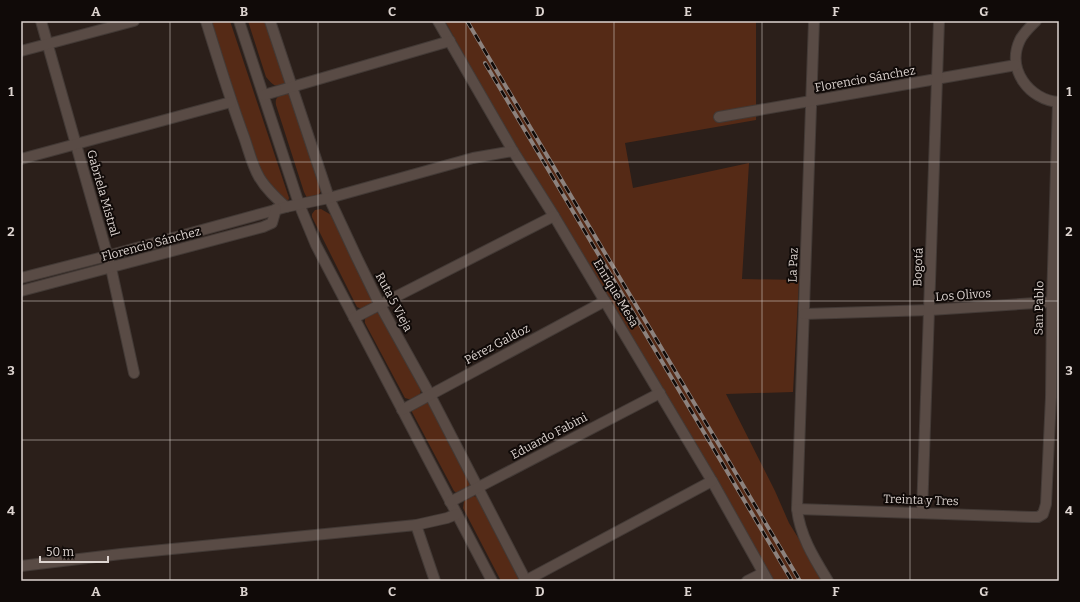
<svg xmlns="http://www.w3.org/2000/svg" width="1080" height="602" viewBox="0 0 1080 602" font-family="Bitter,serif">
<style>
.green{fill:#552a16}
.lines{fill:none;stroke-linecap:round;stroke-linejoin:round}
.minor-casing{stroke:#433a36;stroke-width:12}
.minor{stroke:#594b45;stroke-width:10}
.rail-casing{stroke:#8c827e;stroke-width:4}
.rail{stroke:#100a08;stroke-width:2.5;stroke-dasharray:8;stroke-linecap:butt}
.grid{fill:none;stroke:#ddd4d0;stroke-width:1;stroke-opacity:0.55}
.labels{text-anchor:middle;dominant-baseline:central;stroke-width:4;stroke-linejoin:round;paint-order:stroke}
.street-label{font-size:12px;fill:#ddd4d0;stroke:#100a08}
.neatline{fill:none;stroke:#ddd4d0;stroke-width:1.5}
.grid-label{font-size:13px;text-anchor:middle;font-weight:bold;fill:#ddd4d0}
</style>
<rect width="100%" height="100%" fill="#2b1f1a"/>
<!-- green -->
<g class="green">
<polygon points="210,21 230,21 289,198 288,201 285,201 275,194 262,173 235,99"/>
<path d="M248,21H266L287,81L285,84C275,88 273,85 266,77Z"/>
<polygon points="445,21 756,21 756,120 625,143 633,188 749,163 742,279 799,280 793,392 726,394 775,491 789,523 825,581 773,581 683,425 558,212 519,154"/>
<path d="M283,93H288L292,96L321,191L318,196L307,198L304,192L276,105C275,98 277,97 283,93Z"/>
<polygon points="321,209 333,216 373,302 372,305 362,309 357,307 312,217 312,214 315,210"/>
<polygon points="373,312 379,313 421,389 420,395 412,400 405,398 365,323 365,319 367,315"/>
<polygon points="425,401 429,403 471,483 471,487 458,494 454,491 412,412 412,409"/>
<polygon points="473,496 479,497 519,577 517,581 501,581 463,508 464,501"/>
</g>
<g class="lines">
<!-- minor casing -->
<g class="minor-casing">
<g id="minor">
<polyline points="41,21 111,268 134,373"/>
<path d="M206,21C218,60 230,99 244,137C249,151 252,165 259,177C266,189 276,198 286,207"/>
<polyline points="239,21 299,204 316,245 492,581"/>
<polyline points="270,21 329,198 357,258 380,305 430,395 526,581"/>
<polyline points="438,21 513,151 554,216 712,481 768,581"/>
<path d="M814,21L797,509C800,536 814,558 828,581"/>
<path d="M1036,21C1030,27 1024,32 1020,40C1006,69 1029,100 1059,102"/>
<polyline points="21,51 134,21"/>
<polyline points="264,95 450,41"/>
<polyline points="719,117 1016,65"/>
<polyline points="21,159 231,102"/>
<polyline points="21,278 107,256 286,207 329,198 473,158 513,151"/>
<polyline points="21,291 263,227 272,223 276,209"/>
<polyline points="804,314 930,310 1052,302"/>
<polyline points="354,318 554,216"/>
<polyline points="402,410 605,301"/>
<polyline points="450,502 660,393"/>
<polyline points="797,509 1032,517 1038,517 1043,514 1046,504 1051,397 1052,302 1058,102"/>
<polyline points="922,513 939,21"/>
<polyline points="416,525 435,581"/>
<polyline points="21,566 121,554 416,525 447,518 457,514"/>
<polyline points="525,581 712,481"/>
<polyline points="747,581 763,573"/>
</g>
</g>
<!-- minor -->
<use href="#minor" class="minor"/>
<!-- rail casing -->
<g class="rail-casing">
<g id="rail">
<polyline points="467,21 800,581"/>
<polyline points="485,63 792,581"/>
</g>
</g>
<!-- rail -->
<use href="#rail" class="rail"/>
</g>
<!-- grid -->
<path class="grid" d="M170,21V581M318,21V581M466,21V581M614,21V581M762,21V581M910,21V581M21,162H1059M21,301H1059M21,440H1059"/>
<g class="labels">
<!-- street labels -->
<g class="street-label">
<text transform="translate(865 79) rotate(-10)">Florencio Sánchez</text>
<text transform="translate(103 193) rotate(74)">Gabriela Mistral</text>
<text transform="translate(151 244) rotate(-15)">Florencio Sánchez</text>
<text transform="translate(793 265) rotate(-88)">La Paz</text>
<text transform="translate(918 267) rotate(-88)">Bogotá</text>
<text transform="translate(616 293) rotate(59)">Enrique Mesa</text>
<text transform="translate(963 295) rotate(-4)">Los Olivos</text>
<text transform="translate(394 302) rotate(62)">Ruta 5 Vieja</text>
<text transform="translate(1039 308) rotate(-89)">San Pablo</text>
<text transform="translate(497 344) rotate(-28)">Pérez Galdoz</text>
<text transform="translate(549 436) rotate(-28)">Eduardo Fabini</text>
<text transform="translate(921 500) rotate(2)">Treinta y Tres</text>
</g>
</g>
<!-- border -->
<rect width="1080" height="602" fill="none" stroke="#100a08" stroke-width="44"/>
<!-- scale -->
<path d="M40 556v6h68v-6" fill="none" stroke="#ddd4d0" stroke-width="2"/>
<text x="46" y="556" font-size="12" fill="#ddd4d0" stroke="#100a08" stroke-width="3" paint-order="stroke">50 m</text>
<rect x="22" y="22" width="1036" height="558" class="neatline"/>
<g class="grid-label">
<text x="96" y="16">A</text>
<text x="244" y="16">B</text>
<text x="392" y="16">C</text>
<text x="540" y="16">D</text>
<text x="688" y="16">E</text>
<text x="836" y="16">F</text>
<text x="984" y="16">G</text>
<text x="11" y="96">1</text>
<text x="1069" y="96">1</text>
<text x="11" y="236">2</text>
<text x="1069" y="236">2</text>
<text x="11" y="375">3</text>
<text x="1069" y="375">3</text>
<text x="11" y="515">4</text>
<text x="1069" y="515">4</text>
<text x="96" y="596">A</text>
<text x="244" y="596">B</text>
<text x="392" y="596">C</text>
<text x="540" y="596">D</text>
<text x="688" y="596">E</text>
<text x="836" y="596">F</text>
<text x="984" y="596">G</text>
</g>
</svg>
